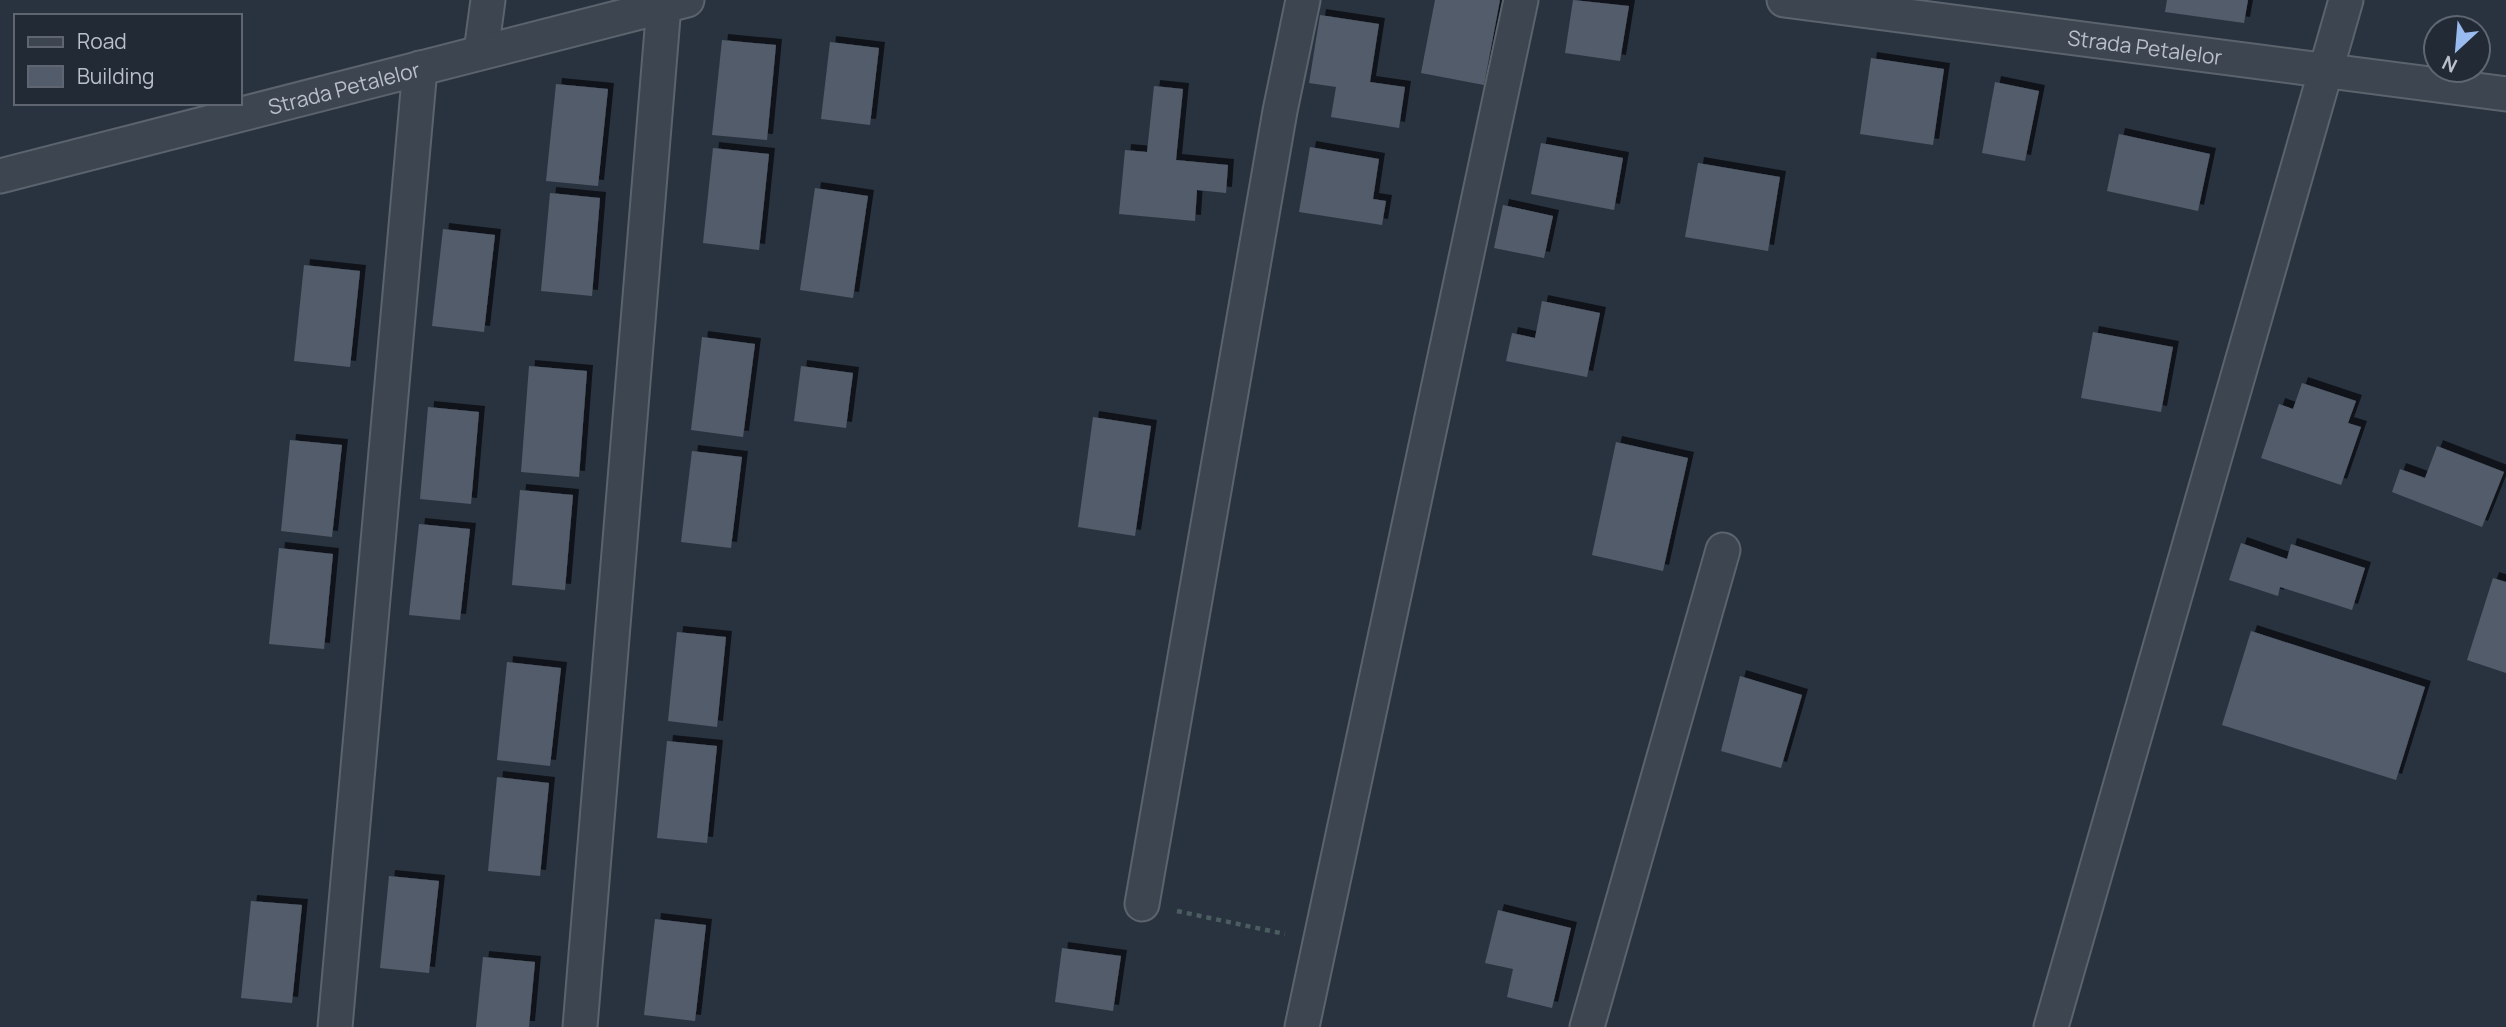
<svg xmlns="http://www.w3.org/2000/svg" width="2506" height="1027" viewBox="0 0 2506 1027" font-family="Manrope,sans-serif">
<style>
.building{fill:#535c6b;filter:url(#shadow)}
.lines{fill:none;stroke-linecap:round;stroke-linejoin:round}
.minor-casing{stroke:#5b636d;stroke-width:37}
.path{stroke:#4b5d60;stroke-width:4.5;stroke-dasharray:5 5;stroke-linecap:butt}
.minor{stroke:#3d4550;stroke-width:33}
.labels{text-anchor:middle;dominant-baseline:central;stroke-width:5;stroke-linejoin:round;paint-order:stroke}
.street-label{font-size:21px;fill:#bac0ca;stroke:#222a36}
</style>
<defs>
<filter id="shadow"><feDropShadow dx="6" dy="-6" stdDeviation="0" flood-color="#0009"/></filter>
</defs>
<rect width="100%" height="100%" fill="#293340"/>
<!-- building -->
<g class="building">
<polygon points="1435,0 1500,0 1484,85 1421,73"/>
<polygon points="1573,0 1629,6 1620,61 1565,53"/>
<polygon points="2167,0 2248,0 2244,23 2165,12"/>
<polygon points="1320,15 1379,24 1370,82 1405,87 1399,128 1331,117 1336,87 1309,83"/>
<polygon points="722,40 776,45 767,140 712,135"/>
<polygon points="830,42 879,48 870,125 821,119"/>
<polygon points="1871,58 1944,69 1933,145 1860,134"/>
<polygon points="1995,82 2039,91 2025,161 1982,153"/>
<polygon points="556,84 608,89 598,186 546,181"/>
<polygon points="1154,86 1183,89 1176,160 1228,165 1226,193 1197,190 1195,221 1119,214 1125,150 1147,152"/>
<polygon points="2119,134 2210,154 2198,211 2107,191"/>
<polygon points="1541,143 1623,158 1614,210 1531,194"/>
<polygon points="1310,147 1379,159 1373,199 1386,201 1382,225 1299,212"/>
<polygon points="713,148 769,154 759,250 703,243"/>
<polygon points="1698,163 1780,177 1768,251 1685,237"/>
<polygon points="815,188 868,196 853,298 800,290"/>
<polygon points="550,193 600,198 592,296 541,291"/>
<polygon points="1503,205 1553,216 1544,258 1494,248"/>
<polygon points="443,229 495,235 484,332 432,326"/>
<polygon points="304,265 360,271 350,367 294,361"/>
<polygon points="1542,301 1600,313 1587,377 1506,361 1512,333 1535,338"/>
<polygon points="2093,332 2173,347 2161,412 2081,398"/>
<polygon points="702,337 755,344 743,437 691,430"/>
<polygon points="529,366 587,371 579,477 521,472"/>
<polygon points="801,366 853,373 846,428 794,421"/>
<polygon points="2302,383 2356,401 2348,423 2361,427 2341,485 2261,458 2279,404 2293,409"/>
<polygon points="428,407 479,412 471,504 420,499"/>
<polygon points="1093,417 1151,426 1135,536 1078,527"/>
<polygon points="290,440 342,445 332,537 281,531"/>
<polygon points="1616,442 1688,458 1663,571 1592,555"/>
<polygon points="2437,446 2504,472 2482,527 2392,492 2400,469 2425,478"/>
<polygon points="692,451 742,457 731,548 681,542"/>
<polygon points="520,490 573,495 565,590 512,585"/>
<polygon points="419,524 470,529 460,620 409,615"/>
<polygon points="2241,543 2287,559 2291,544 2365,568 2352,610 2280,587 2278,596 2229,580"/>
<polygon points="279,548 333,554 324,649 269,644"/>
<polygon points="2493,578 2506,582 2506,673 2467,660"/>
<polygon points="2251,631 2425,687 2396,780 2222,725"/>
<polygon points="677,632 726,637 717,727 668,721"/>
<polygon points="507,662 561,668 550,766 497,760"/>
<polygon points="1740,676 1802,695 1781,768 1721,751"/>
<polygon points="667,741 717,746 707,843 657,838"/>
<polygon points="497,777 549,783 540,876 488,871"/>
<polygon points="389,876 439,881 429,973 380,968"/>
<polygon points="251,901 302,905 292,1003 241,998"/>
<polygon points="1498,910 1571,928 1552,1008 1507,997 1513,969 1485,963"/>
<polygon points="655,919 706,925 695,1021 644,1015"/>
<polygon points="1062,948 1121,956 1113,1011 1055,1002"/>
<polygon points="483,957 535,962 529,1027 476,1027"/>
</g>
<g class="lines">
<!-- minor casing -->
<g class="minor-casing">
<g id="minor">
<path id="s1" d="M1784,0L2506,94"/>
<polyline points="481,52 488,0"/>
<path id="s2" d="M0,176L687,0"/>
<polyline points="1142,904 1280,111 1303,0"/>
<polyline points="335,1027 420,68"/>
<polyline points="580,1027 664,5"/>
<polyline points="1302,1027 1521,0"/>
<polyline points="1587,1027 1723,550"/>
<polyline points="2051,1027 2346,0"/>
</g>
</g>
<!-- path -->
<polyline class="path" points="1177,911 1285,934"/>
<!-- minor -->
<use href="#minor" class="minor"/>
</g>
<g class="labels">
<!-- street labels -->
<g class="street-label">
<text stroke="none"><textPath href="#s1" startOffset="364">Strada Petalelor</textPath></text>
<text stroke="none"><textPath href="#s2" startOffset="355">Strada Petalelor</textPath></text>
</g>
</g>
<!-- legend -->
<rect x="14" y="14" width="228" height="91" fill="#222a36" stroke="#5f6671" stroke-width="2"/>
<rect x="28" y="37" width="35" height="10" fill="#3d4550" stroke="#5f6671" stroke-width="2"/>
<text x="77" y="49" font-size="21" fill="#bac0ca">Road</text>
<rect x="28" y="66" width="35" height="21" fill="#535c6b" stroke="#5f6671" stroke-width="2"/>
<text x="77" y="84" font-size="21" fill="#bac0ca">Building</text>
<!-- north arrow -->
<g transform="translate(2457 49) rotate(206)"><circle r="33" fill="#222a36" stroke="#5f6671" stroke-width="2"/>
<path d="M0-5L12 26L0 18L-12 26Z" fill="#9abbef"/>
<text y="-10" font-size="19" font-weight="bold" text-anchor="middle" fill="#bac0ca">N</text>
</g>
</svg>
